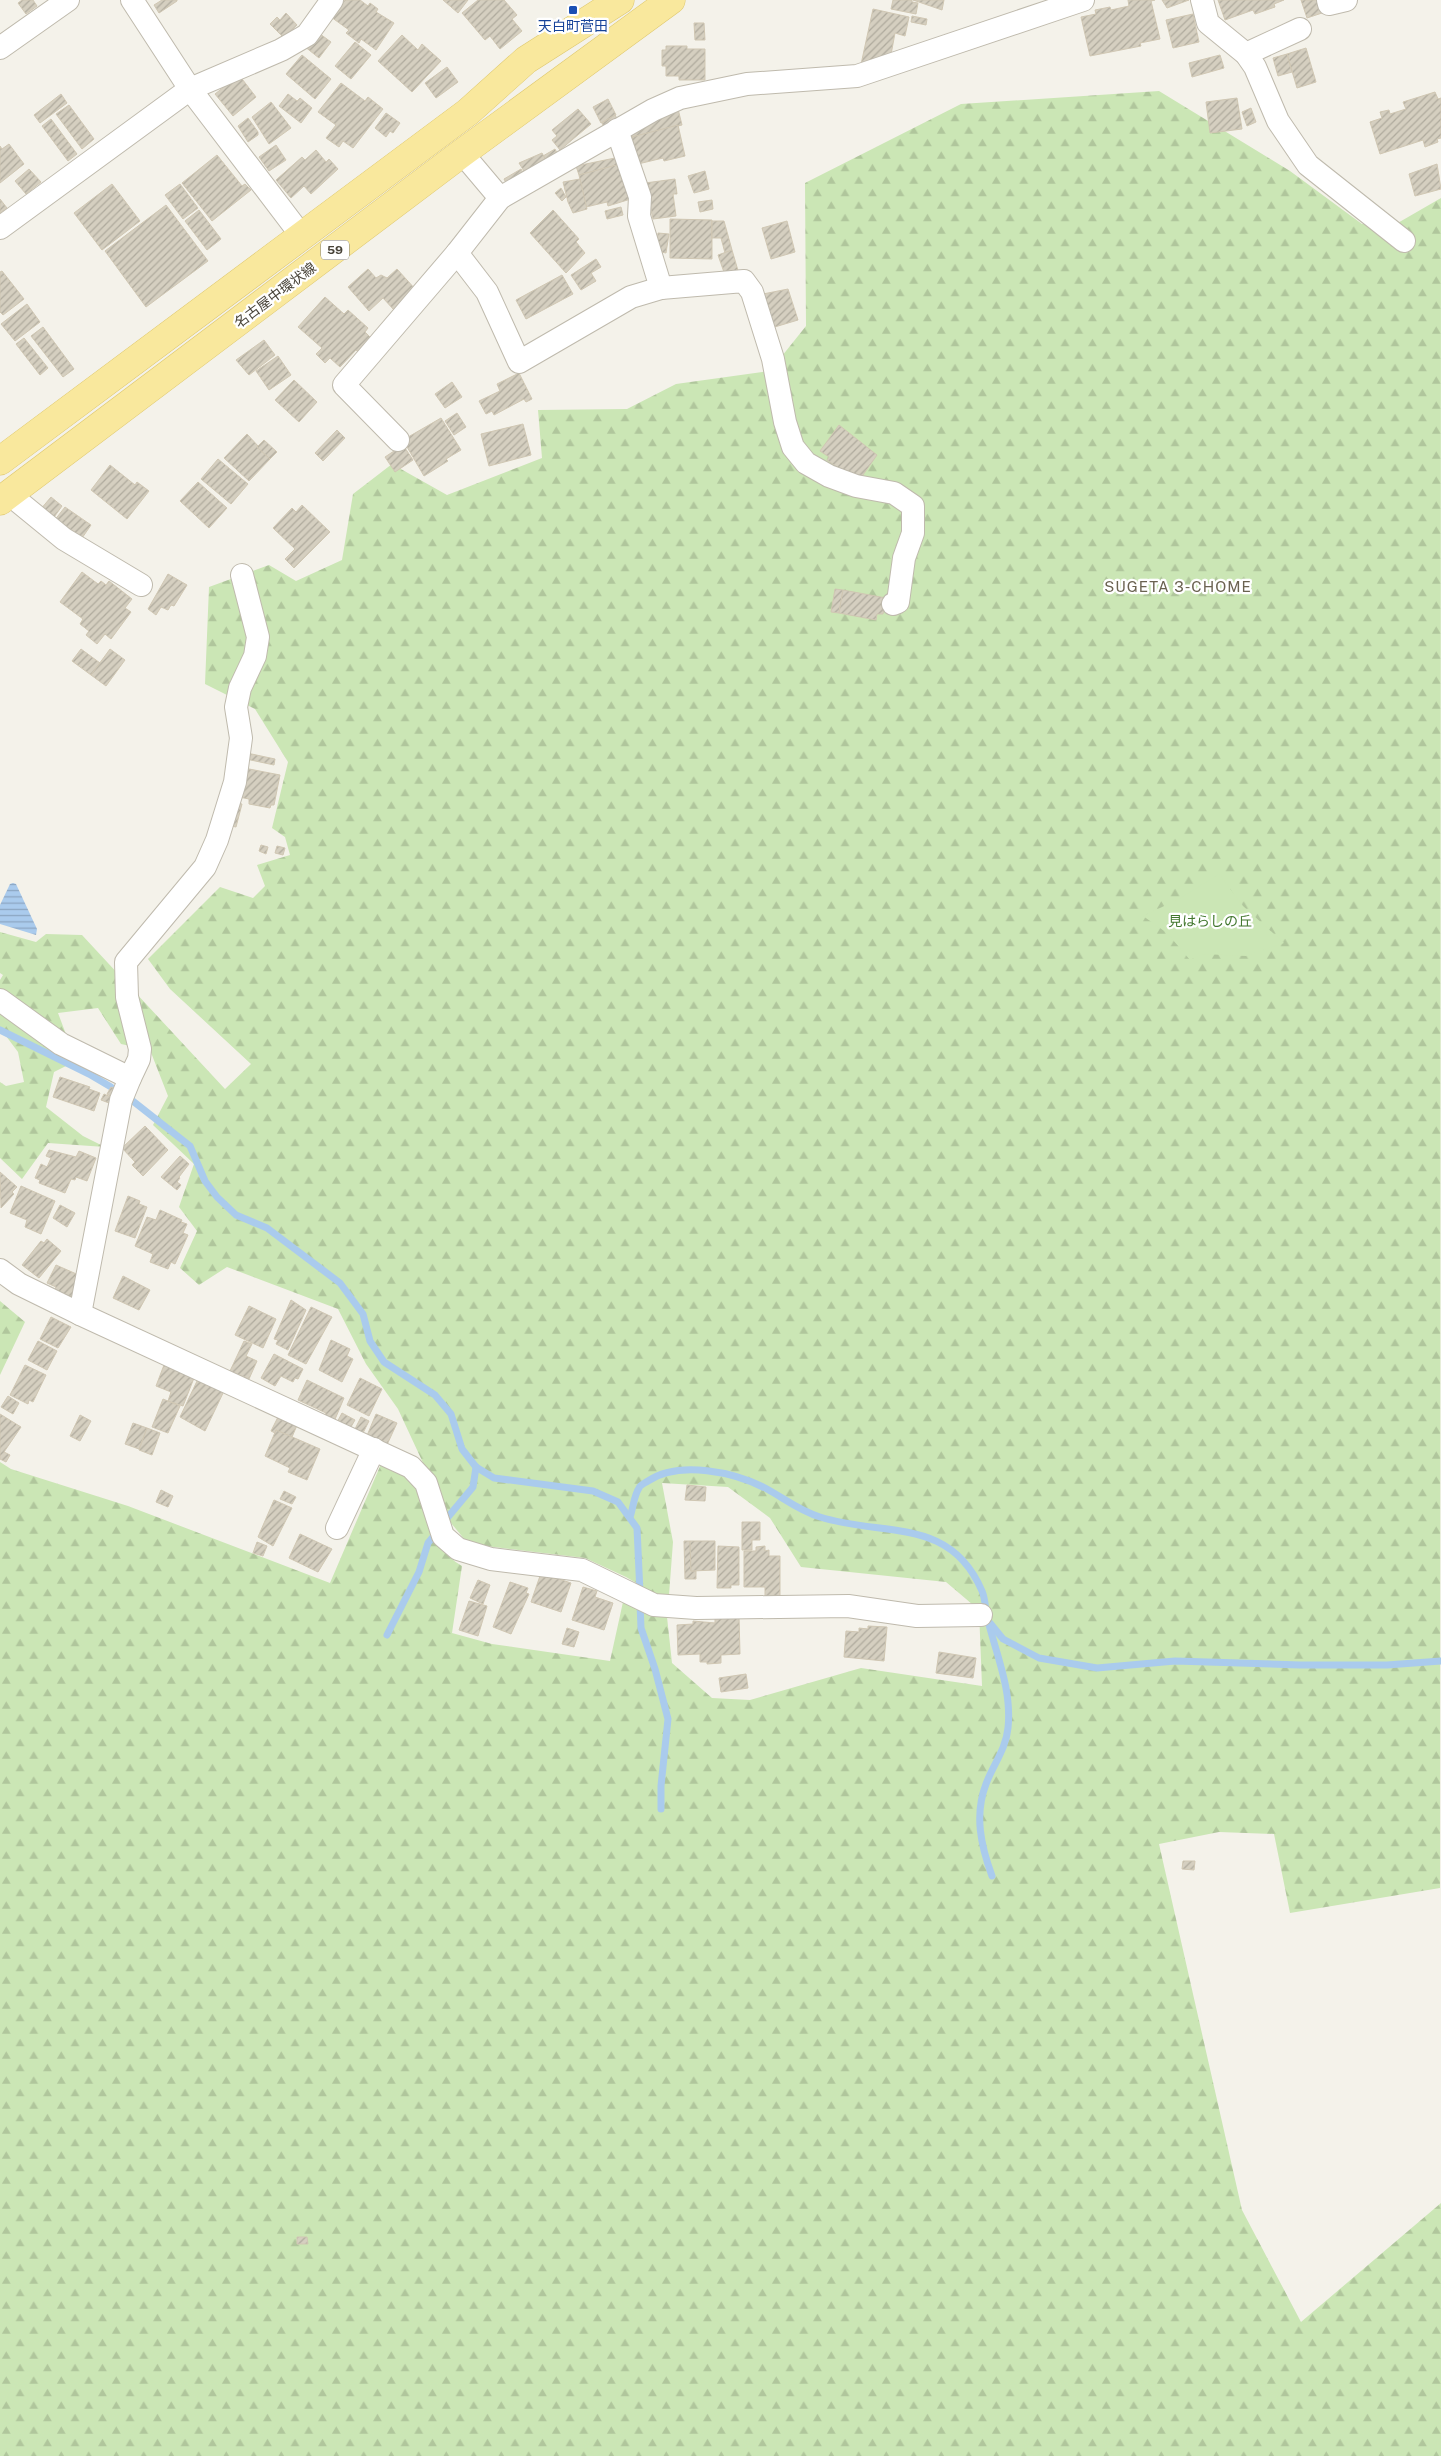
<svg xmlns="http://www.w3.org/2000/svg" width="1441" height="2456" viewBox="0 0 1441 2456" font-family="'Public Sans','Noto Sans JP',sans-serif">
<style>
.forest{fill:url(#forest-firs)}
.park{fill:#cbe6b5}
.water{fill:url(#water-rules)}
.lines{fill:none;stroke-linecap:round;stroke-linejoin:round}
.stream{stroke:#aacbed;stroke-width:7}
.building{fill:url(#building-hatch);stroke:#d0c7b3}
.street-casing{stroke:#bfbaad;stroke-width:24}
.primary-casing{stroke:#dec76d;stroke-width:29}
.street{stroke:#fff;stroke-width:22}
.primary{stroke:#f9e89d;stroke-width:28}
.transit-dot{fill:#1a4fb4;stroke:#fff;stroke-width:2}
.labels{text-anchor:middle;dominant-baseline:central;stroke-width:4.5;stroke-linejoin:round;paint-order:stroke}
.shield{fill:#fff;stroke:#7f7b74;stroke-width:1}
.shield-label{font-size:12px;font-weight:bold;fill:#484338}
.transit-label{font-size:14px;fill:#164399;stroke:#fff}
.street-label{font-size:14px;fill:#484338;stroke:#fff}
.park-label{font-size:14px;fill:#42772e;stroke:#fff}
.neighbourhood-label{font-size:15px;letter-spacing:1px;fill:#6a6250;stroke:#fff}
</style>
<defs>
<pattern id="forest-firs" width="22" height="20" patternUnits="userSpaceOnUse" patternTransform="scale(1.25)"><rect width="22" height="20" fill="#cbe6b5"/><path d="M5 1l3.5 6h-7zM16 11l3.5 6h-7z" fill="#b0c69c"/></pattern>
<pattern id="water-rules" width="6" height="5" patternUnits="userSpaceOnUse" patternTransform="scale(1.25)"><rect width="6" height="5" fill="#aacbed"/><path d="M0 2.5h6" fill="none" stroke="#8ca6c1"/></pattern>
<pattern id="building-hatch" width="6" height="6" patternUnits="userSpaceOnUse" patternTransform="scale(1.25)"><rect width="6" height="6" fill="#d5cfc0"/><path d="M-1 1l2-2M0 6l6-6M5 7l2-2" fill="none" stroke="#afaa9d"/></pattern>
</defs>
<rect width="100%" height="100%" fill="#f4f2ea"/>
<!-- forest -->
<g class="forest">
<path d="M1159,91L1290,171L1362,224H1396L1441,198L1440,1888L1290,1913L1274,1834L1219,1832L1159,1844L1242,2210L1301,2322L1441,2203V2456H0V1462L11,1469L128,1506L330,1583L381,1464C389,1468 400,1471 406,1476C433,1498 421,1542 462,1566L452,1633L492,1644L610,1661L623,1602L646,1613L667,1617L672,1663L712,1698L750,1700L861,1668L982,1686L979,1610L946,1582L801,1567L770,1518L728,1487L662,1483L673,1542L669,1595L655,1594L626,1577L585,1558L478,1545L465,1540L451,1523L398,1409L366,1364L338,1309L227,1267L199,1285L180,1268L197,1231L179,1207L194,1164L153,1125L168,1096L150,1050L121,1044L98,1008L58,1013L76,1061L54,1072L46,1107L83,1136L105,1147L48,1143L22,1179L0,1158V1082L6,1086L24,1082L18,1052L0,1028V980L3,975L0,973V932L36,942L46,934L82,935L225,1089L251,1064L170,989L148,959L220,887L253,898L265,886L257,865L290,855L285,837L272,828L288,762L255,709L205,684L209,587L269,565L296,581L342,560L353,494L392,464L447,495L542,458L538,410L627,409L676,384L770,371L806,326L805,183L961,104Z"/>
<polygon points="0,1301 25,1322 0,1375"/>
</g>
<!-- park -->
<polygon class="park" points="1219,874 1243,906 1284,943 1246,956 1202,954 1190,960 1167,933 1143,916 1179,899"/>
<!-- water -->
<polygon class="water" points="13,883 16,884 37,929 36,935 0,924 0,905 10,884"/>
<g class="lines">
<!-- stream -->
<g class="stream">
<polyline points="0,1030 89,1074 111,1087"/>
<polyline points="129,1098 190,1146 205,1181 217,1197 236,1215 267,1228 340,1283 363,1314 370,1341 384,1362 435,1395 451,1414 462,1449 476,1467 494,1478 593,1491 618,1502 637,1528 640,1593"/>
<path d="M630,1517C633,1509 634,1495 639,1488C640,1485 645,1483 648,1481C679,1460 735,1472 767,1489C785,1499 800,1511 820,1517C884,1537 950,1516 982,1591C986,1600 985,1611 988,1621C997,1656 1012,1691 1008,1728C1006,1749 993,1765 986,1784C974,1815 981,1846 992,1876"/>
<polyline points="443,1523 473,1487 476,1467"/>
<polyline points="640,1603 641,1628 655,1669 668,1719 661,1786 661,1809"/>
<polyline points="990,1623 1003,1639 1039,1658 1097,1668 1175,1661 1300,1665 1387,1665 1441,1661"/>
<polyline points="387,1635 419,1572 428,1543 437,1532"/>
</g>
</g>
<!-- building -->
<g class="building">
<polygon points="22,0 33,0 37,6 26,14 18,3"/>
<polygon points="162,0 177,0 177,1 159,13 154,5"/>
<polygon points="345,0 360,0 368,6 370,3 378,9 376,12 394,23 376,50 361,39 359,43 346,33 349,30 331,17"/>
<polygon points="443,0 468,0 458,13"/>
<polygon points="478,0 504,0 517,15 512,19 522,31 500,49 490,36 485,40 462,13"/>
<polygon points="893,0 912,0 912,2 918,3 916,14 891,9"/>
<polygon points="913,0 944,0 942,10"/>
<polygon points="1128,0 1155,0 1151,1 1160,39 1140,43 1141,46 1090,56 1081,17 1096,14 1095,10 1110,7 1111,10 1129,6"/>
<polygon points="1162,0 1189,0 1167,8"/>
<polygon points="1218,0 1284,0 1274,4 1275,7 1255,14 1253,10 1225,20"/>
<polygon points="1301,0 1318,0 1322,13 1307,18"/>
<polygon points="873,9 909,17 905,36 895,33 890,60 860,69"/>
<polygon points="286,13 297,25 284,38 270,24 277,17 280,20"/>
<polygon points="1193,14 1199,42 1173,48 1166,20"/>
<polygon points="912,16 927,19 926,25 911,22"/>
<polygon points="694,23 704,23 705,40 695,40"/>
<polygon points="316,31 331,42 319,58 304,46"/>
<polygon points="402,35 418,50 422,44 441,61 412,92 378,61"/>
<polygon points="355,42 371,55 351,79 335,66"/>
<polygon points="666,46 687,46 687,49 705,49 705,80 679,80 679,76 666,76 666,66 662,66 662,50 666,50"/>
<polygon points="1306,48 1316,82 1297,88 1287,54"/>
<polygon points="1287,54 1292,72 1278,76 1273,58"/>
<polygon points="302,55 331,79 315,99 286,74"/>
<polygon points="1220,55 1224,68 1192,77 1189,63"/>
<polygon points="447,67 458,82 436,98 425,83"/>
<polygon points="239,75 256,97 233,116 215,94"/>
<polygon points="341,83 365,101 368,97 383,109 353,148 343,141 339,147 326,138 336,125 318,112"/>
<polygon points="1435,92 1438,99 1441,98 1441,138 1437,139 1438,142 1425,147 1423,140 1380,154 1370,122 1382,118 1380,112 1389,110 1390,114 1406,109 1403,102"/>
<polygon points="61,94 67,103 40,123 34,115"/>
<polygon points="288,94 297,101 300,98 312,108 301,123 279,106"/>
<polygon points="1237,98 1242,129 1210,133 1206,102"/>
<polygon points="608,99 616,115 601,123 593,107"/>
<polygon points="271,102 291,128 269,144 252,117"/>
<polygon points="69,105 94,139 82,149 56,114"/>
<polygon points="1251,108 1256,122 1247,126 1242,112"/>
<polygon points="578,109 591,124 560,150 552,140 557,136 552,130"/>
<polygon points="678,109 682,125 632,137 638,164 623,133"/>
<polygon points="386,113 400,123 393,133 390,131 386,137 375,128"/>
<polygon points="615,115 619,122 605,129 602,123"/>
<polygon points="248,118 258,132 258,135 248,142 238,126"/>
<polygon points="51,119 77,154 68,161 42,126"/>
<polygon points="678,125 685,156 664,161 663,158 638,164 632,137"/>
<polygon points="9,144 24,164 0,183 0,146 2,149"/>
<polygon points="276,145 286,160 269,171 259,157"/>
<polygon points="555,149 559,157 548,164 543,156"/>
<polygon points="316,150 326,162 329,159 338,169 311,194 304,186 291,198 276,180 302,157 305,160"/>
<polygon points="542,153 548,164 527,176 519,163"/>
<polygon points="217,155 242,186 245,184 251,190 212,221 182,183"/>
<polygon points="615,158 617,165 579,175 576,166"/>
<polygon points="624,163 634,198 608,206 607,202 586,207 579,175"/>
<polygon points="1437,164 1441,189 1415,196 1409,174"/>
<polygon points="29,169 41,182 26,194 15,181"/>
<polygon points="521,169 525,176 508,187 504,179"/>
<polygon points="705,171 709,189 694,193 688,176"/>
<polygon points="580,179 587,209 573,213 568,202 563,182"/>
<polygon points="675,179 677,194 673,194 676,216 653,219 645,183"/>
<polygon points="112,184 140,221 102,250 74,213"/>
<polygon points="180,184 198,208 183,219 165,195"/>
<polygon points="561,188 566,197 562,201 555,193"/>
<polygon points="0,199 7,208 0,213"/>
<polygon points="712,200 713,209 700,212 698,202"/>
<polygon points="166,205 208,261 146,307 105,251"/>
<polygon points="621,207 623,215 607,219 605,211"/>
<polygon points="199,210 221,239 207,250 185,221"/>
<polygon points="553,210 579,239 576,242 585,253 566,273 530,233"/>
<polygon points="670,219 712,220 712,259 670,258"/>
<polygon points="712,221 724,221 732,250 725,253 721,238 712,238"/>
<polygon points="787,221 795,252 771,259 762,228"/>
<polygon points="658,233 669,234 666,253 656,251"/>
<polygon points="732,250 739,274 726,278 718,255"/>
<polygon points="596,259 601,267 591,273 596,281 581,290 571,275"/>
<polygon points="368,269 376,278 381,275 387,278 397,269 416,290 394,310 383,298 369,311 348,287"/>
<polygon points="2,271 24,299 3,315 0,312 0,272"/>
<polygon points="562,275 573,294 526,319 516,300"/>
<polygon points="788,289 798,320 768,329 758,295"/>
<polygon points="325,297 344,314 348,310 368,328 365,332 371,338 359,352 356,350 340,367 330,358 325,363 316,354 322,348 298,327"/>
<polygon points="27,304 40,322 15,341 1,324"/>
<polygon points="43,327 74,369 63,377 31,336"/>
<polygon points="24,338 48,368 40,375 16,344"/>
<polygon points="264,340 275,355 249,375 236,360"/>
<polygon points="278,356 291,375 269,390 256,371"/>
<polygon points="519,373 532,399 526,402 524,399 494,415 492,411 486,414 479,401 500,391 497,384"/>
<polygon points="294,380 317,402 299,422 275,400"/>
<polygon points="452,382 462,397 445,408 435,394"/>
<polygon points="457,413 466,427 454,435 445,421"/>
<polygon points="441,418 461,450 446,459 448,461 424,476 403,440"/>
<polygon points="523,424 531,455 489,466 481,434"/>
<polygon points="839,425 877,455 858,482 827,460 829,457 820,451"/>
<polygon points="337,430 345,438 323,461 315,453"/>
<polygon points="247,434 270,459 249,481 224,458"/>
<polygon points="264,440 277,452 270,459 257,447"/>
<polygon points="403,445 413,460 395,472 385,457"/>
<polygon points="218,459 248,484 231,504 201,479"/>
<polygon points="110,465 135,485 137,482 149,491 127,519 91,490"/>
<polygon points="198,482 227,508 209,528 180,501"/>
<polygon points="51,497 62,506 52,520 40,510"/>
<polygon points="302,505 330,532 294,568 285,559 295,549 273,528 292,508 296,512"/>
<polygon points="65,507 91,525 80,541 54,521"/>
<polygon points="82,572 98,584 101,581 106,585 109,581 132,599 125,608 131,612 111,639 105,634 97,644 86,635 89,631 80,624 83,619 60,602"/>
<polygon points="168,574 187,585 174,606 171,605 168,610 161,607 156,615 148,609"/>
<polygon points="835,589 843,590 839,613 831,612"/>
<polygon points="843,590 886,598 883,614 877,614 876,620 839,613"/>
<polygon points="81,649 100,663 91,675 72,661"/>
<polygon points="110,649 125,660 106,686 91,675"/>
<polygon points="247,753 275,759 274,765 246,759"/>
<polygon points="244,768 280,775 274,805 271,805 270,808 249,804 249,799 239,797"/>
<polygon points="233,802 242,804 236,827 227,825"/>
<polygon points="261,845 268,847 266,854 259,851"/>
<polygon points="277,846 285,848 283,855 275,853"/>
<polygon points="60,1077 90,1087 89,1089 100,1093 94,1111 53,1097"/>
<polygon points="111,1087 118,1090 114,1098 107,1094"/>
<polygon points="104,1094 111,1097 109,1103 101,1100"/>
<polygon points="145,1126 168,1150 143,1176 132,1165 135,1162 122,1148"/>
<polygon points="49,1150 76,1157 79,1151 96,1158 87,1181 76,1177 75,1180 71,1179 65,1193 39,1183 40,1180 35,1178 41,1164 47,1167 51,1158 46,1156"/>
<polygon points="180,1156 189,1164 179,1177 180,1178 177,1182 181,1185 177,1190 161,1177"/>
<polygon points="0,1172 17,1187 12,1192 14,1194 1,1208"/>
<polygon points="21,1186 55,1201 41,1234 25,1227 27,1220 10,1213"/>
<polygon points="128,1196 140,1201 139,1204 147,1207 135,1238 115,1231"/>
<polygon points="60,1205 75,1213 67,1227 53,1218"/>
<polygon points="160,1210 182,1220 181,1222 187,1224 183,1233 188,1235 175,1264 171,1262 168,1269 150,1262 153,1254 135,1246 147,1217 156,1220"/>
<polygon points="47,1239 61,1251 39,1278 22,1265 41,1241 44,1243"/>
<polygon points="56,1265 81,1276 69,1303 52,1295 56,1287 47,1283"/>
<polygon points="123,1276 150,1290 139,1310 113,1298"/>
<polygon points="291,1300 306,1310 288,1350 276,1344 278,1340 274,1339"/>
<polygon points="249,1306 276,1319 263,1348 235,1335"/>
<polygon points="311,1307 332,1317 306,1364 288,1355"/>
<polygon points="51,1317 71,1327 58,1348 40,1339"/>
<polygon points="331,1340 350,1349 347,1356 353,1359 342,1382 319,1370"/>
<polygon points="38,1341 57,1351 47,1370 28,1360"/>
<polygon points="244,1341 252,1344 246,1356 257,1361 249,1379 230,1371"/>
<polygon points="274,1354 303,1369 298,1379 295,1378 293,1382 281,1376 275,1386 261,1378"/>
<polygon points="25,1365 46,1375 33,1402 29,1400 28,1404 10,1395"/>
<polygon points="164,1365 194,1378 183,1406 168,1401 171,1392 156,1386"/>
<polygon points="360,1378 382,1389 369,1416 347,1405"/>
<polygon points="198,1379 224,1391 205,1431 180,1417"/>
<polygon points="307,1380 344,1398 333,1424 323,1419 326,1413 298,1400"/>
<polygon points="8,1396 19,1403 13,1414 1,1407"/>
<polygon points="163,1399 180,1406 168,1433 152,1427"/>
<polygon points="342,1413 355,1420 348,1432 335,1426"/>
<polygon points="0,1414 21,1427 4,1452 10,1455 6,1462 0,1459"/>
<polygon points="376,1414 397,1423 386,1447 366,1438"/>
<polygon points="80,1415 91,1421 80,1441 70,1436"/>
<polygon points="279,1415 298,1423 292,1437 276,1430 275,1433 271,1431"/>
<polygon points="361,1417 369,1421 362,1435 354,1431"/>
<polygon points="133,1423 147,1428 139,1449 125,1444"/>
<polygon points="147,1428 160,1433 152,1455 139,1450"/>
<polygon points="276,1430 320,1449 307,1480 288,1472 290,1468 265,1456"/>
<polygon points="687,1485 706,1487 705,1501 685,1500"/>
<polygon points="161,1490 173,1496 168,1507 156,1502"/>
<polygon points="284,1491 296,1497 292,1504 280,1499"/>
<polygon points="274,1500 292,1508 273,1546 258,1537"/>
<polygon points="742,1522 760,1522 760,1540 752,1540 752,1550 742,1550"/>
<polygon points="300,1534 332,1549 318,1572 289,1558"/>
<polygon points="684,1541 690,1541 691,1571 696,1571 696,1579 685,1579"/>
<polygon points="690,1541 715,1541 715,1570 691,1571"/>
<polygon points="257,1542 267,1546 263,1556 253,1553"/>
<polygon points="718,1546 739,1547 739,1585 731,1585 731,1588 717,1588"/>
<polygon points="765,1546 765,1551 769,1550 769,1556 780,1556 780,1601 765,1601 765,1587 744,1587 744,1551 756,1551 756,1547"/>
<polygon points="541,1573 571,1583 561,1612 531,1602"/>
<polygon points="478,1580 490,1585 483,1604 470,1598"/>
<polygon points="510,1582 528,1588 526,1593 529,1594 511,1634 493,1627"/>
<polygon points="583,1587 597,1591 595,1597 613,1603 604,1630 572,1620"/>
<polygon points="469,1601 487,1606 478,1636 459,1630"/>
<polygon points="739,1617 740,1654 721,1655 721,1663 707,1664 707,1662 700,1662 700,1654 678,1655 677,1625 693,1624 693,1621 715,1623 715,1618"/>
<polygon points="868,1626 887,1627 884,1661 844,1657 846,1631 859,1632 859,1628 868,1629"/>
<polygon points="567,1628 579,1632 574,1647 562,1644"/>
<polygon points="939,1652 976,1658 973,1678 936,1673"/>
<polygon points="746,1674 748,1688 721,1692 719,1678"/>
<polygon points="1183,1861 1195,1861 1194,1870 1182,1869"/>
<polygon points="297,2237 307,2237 308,2244 297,2244"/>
</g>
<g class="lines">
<!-- street casing -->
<g class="street-casing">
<g id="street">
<polyline points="132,0 190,89 281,50 307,35 332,0"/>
<polyline points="1202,0 1208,23 1246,54 1255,67 1278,121 1308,165 1404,241"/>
<polyline points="1328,0 1329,4 1346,0"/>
<polyline points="0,48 68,0"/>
<polyline points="1246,54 1300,29"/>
<polyline points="617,130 640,197 639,216 661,288"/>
<polyline points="462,153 500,198 653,110 680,98 747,84 857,76 1083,0"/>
<polyline points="0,228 190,89 301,235"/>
<polyline points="457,253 487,292 519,362 631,297 661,288 744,281 752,292 773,359 785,422 793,447 806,463 829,476 856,486 894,493 913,506 913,533 904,558 898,602 893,604"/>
<polyline points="398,440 344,385 457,253 500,198"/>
<polyline points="9,494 64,539 141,585"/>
<polyline points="0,1000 61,1044 130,1078 121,1100 80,1314"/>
<polyline points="130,1078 139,1059 140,1049 127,997 126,962 205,867 217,840 235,782 241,738 236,707 240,688 255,656 258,637 242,575"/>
<polyline points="0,1270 19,1284 80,1314 411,1467 426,1483 443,1536 458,1549 491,1559 582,1570 654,1605 696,1608 848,1606 917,1616 981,1615"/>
<polyline points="337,1528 374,1449"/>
</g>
</g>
<!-- primary casing -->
<g class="primary-casing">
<g id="primary">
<polyline points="0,461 468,112 526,60 620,0"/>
<polyline points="0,501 462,153 671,0"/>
</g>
</g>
<!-- street -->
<use href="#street" class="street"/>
<!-- primary -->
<use href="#primary" class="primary"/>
</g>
<!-- markers -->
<rect class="transit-dot" x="568" y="5" width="10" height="10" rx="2.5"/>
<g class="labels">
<!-- shield labels -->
<rect class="shield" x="321" y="240.5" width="28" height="19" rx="4"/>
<g class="shield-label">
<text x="335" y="250">59</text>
</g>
<!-- transit labels -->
<g class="transit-label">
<text x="573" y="26">天白町菅田</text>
</g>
<!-- street labels -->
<g class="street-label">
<text transform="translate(275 295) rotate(-37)">名古屋中環状線</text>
</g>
<!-- park labels -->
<g class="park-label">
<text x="1210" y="921">見はらしの丘</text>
</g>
<!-- neighbourhood labels -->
<g class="neighbourhood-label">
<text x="1178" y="586">SUGETA 3-CHOME</text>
</g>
</g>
</svg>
